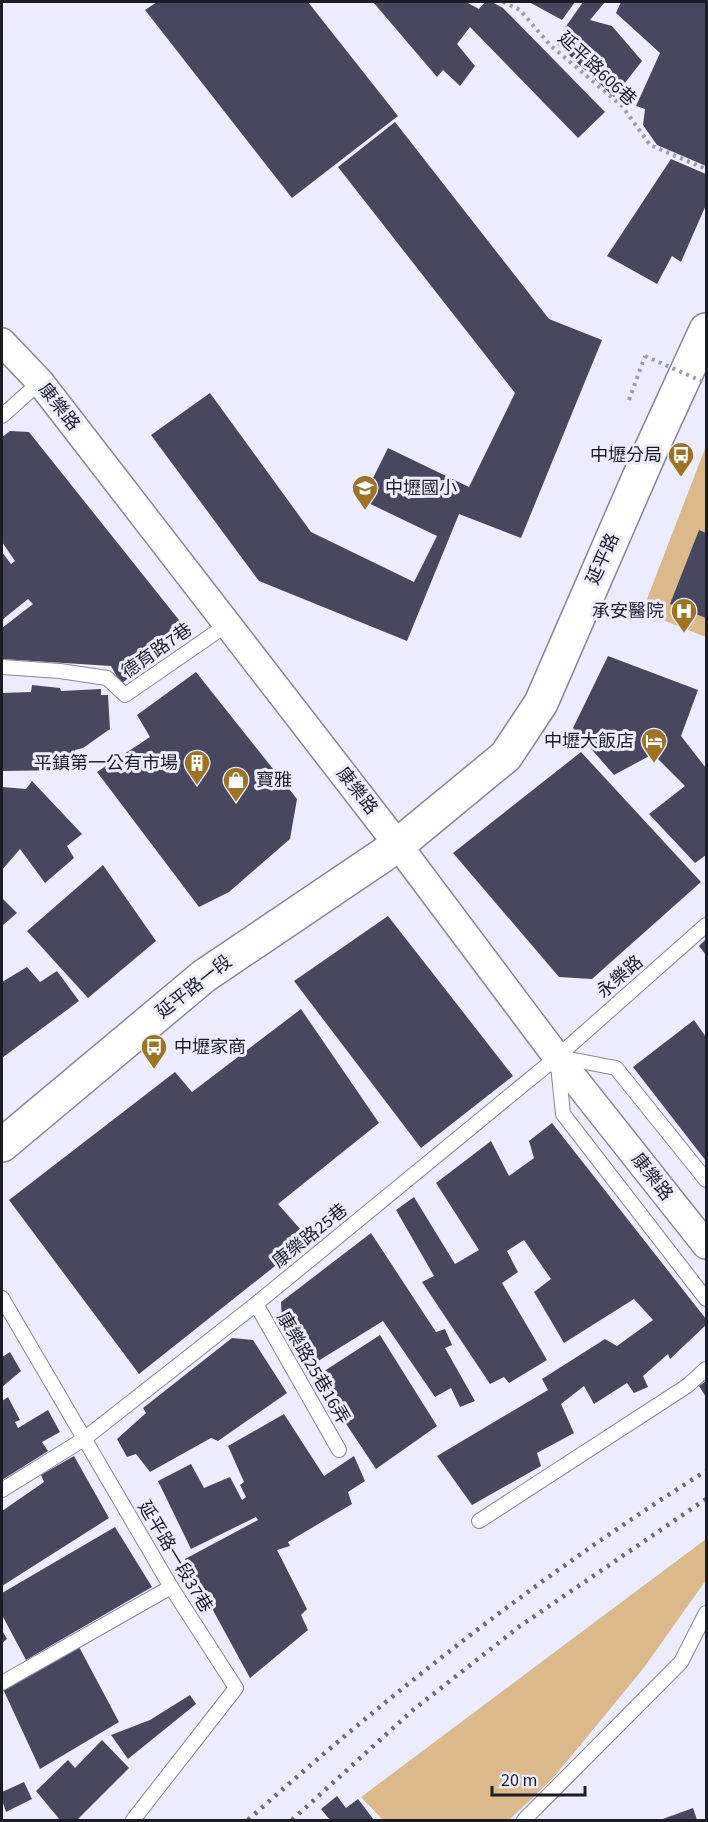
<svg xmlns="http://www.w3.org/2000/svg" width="708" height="1822" viewBox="0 0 708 1822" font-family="'Source Sans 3','Noto Sans TC',sans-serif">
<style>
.green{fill:#dbb98a}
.building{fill:#47485f}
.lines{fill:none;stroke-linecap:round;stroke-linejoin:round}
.service-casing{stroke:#84859f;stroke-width:16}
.minor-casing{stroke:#84859f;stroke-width:30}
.secondary-casing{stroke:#84859f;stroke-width:36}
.path{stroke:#9b9caa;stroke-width:4;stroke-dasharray:3 4.5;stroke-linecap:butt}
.service{stroke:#fff;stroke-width:14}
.minor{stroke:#fff;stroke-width:27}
.secondary{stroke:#fff;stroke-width:33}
.rail{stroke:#6a6b78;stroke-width:4.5;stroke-dasharray:3 6;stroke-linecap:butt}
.path-bridge{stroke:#9b9caa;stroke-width:4;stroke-dasharray:3 4.5;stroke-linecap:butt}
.labels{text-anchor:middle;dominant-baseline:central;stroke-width:6;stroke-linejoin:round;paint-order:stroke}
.street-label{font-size:18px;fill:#1c1c26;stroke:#ebedfe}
.poi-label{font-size:18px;fill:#1c1c26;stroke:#ebedfe;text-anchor:end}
</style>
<rect width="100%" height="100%" fill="#ebedfe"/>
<!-- green -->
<g class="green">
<polygon points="706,446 706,637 642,612"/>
<polygon points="706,1539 706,1580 643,1669 553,1778 509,1820 383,1820 361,1797"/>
</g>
<!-- building -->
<g class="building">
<polygon points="157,2 308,2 398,116 292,198 145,10"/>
<polygon points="373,2 466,2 479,9 485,2 492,2 503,8 605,112 578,138 470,27 457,44 475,66 460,86 443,70 437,77"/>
<polygon points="529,2 575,2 562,20"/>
<polygon points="583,2 605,2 590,20 612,26 642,61 614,97 555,42"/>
<polygon points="621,2 706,2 706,166 657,145 643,125 645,109 636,106 660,53 616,13"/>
<polygon points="395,122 549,319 602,340 521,538 459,514 407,641 259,581 151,435 210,393 311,532 414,582 437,536 362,500 388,448 469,487 515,393 338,167"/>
<polygon points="671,159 706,174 706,205 681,262 672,256 657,284 607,256"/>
<polygon points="10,431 29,432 187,630 121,684 111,666 2,659 2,628 33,604 28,599 2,620 2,552 11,564 15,561 2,542 2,437"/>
<polygon points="699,530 706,533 706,618 670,604"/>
<polygon points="608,656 698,690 681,736 706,768 706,855 695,863 649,814 685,786 653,754 614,775 573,728"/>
<polygon points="196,672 297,799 290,839 229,892 199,907 97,772 150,737 137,715"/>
<polygon points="32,685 60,688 61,691 101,689 101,695 108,695 110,729 83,748 75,750 72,770 2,771 2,693 31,692"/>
<polygon points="581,752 701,882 592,979 559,977 453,853"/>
<polygon points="32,781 82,834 67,846 74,858 45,883 20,849 2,870 2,787 26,789"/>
<polygon points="103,865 156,941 88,998 27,931"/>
<polygon points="2,898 17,913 2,926"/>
<polygon points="388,916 513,1076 421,1148 294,981"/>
<polygon points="706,939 706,955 699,946"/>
<polygon points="27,967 40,982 57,971 79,1001 2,1058 2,982"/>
<polygon points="301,1009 379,1123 278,1204 309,1239 139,1374 9,1200 175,1072 192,1092"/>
<polygon points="694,1020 706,1037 706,1161 633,1067"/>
<polygon points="552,1123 706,1319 706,1325 670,1359 668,1354 643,1376 648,1387 634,1393 627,1383 594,1404 584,1386 561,1404 574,1433 537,1453 541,1466 472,1505 437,1456 548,1390 542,1379 605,1339 617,1346 653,1320 634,1299 564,1343 534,1292 551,1279 524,1240 507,1251 518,1272 502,1283 547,1360 509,1383 504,1377 490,1384 422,1282 434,1276 396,1210 414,1197 455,1264 479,1250 436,1183 491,1141 509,1176 534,1158 529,1141"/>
<polygon points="371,1233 436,1332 445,1329 452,1345 445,1348 475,1401 460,1407 451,1388 435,1397 383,1321 310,1366 282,1322 281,1302"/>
<polygon points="380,1335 437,1426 376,1469 315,1377"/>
<polygon points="232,1338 253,1340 287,1393 218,1441 211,1438 150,1472 136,1454 127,1457 117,1439 146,1413 143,1408"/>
<polygon points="10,1352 21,1371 2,1387 2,1357"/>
<polygon points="706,1381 706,1397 699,1386"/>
<polygon points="8,1397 20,1420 15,1422 18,1428 48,1410 60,1432 42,1442 48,1451 2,1480 2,1401"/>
<polygon points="284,1414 324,1476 354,1456 365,1481 348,1492 352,1504 288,1542 290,1546 277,1550 307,1609 301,1615 308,1630 250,1678 185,1559 258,1520 256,1517 191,1549 158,1481 191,1464 204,1488 230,1477 242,1500 246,1497 240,1485 244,1482 228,1446"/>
<polygon points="74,1456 109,1518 2,1586 2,1511 44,1482 41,1475"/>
<polygon points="115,1527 152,1587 26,1660 2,1615 2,1593"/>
<polygon points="2,1630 7,1639 2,1643"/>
<polygon points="78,1645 119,1722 40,1769 3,1689"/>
<polygon points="190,1695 196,1704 128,1759 111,1735 150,1720"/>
<polygon points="102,1740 129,1768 77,1820 60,1820 36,1791 68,1760 75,1768"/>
<polygon points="24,1782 32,1799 6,1812 2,1800 2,1792"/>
<polygon points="337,1796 346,1808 358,1799 374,1820 330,1820 321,1809"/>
<polygon points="693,1808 697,1820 660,1820"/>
</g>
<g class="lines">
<!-- service casing -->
<g class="service-casing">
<g id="service">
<polyline points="2,416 40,382"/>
<polyline points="2,667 60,671 107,678 125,695 228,624"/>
<polyline points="559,1057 616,1068 706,1180"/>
<polyline points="558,1065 563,1114 706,1299"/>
<polyline points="2,1298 171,1587 236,1688 133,1820"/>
<polyline points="256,1304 339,1450"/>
<polyline points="2,1490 84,1439 256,1304 557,1057 706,925"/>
<polyline points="479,1521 687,1386 706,1369"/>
<polyline points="2,1683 171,1587"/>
<polyline points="524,1820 681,1662 706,1613"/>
</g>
</g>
<!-- minor casing -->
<g class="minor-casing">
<polyline id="minor" points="2,342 40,382 398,845 557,1057 706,1245"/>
</g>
<!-- secondary casing -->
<g class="secondary-casing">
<polyline id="secondary" points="2,1145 204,976 398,845 506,756 541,703 650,452 706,330"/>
</g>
<!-- path -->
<g class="path">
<polyline points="503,2 520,10 550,45 622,106 650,145 706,169"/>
<polyline points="629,400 645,356"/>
</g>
<!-- service -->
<use href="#service" class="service"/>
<!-- minor -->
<use href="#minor" class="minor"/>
<!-- secondary -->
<use href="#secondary" class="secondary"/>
<!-- rail -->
<g class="rail">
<path d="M248,1820C391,1692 543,1573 706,1471"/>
<polyline points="292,1820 413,1710 520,1626 706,1499"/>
</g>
<!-- path-bridge -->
<polyline class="path-bridge" points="645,356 706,383"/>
</g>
<!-- icons -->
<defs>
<g id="bus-pin" transform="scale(1.35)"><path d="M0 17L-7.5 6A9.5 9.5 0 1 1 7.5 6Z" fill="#a07224" stroke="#ebedfe"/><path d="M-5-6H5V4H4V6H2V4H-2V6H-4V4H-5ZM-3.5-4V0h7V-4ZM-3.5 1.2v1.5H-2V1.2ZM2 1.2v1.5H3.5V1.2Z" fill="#fff"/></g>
<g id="school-pin" transform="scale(1.35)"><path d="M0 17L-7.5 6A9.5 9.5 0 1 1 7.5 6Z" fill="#a07224" stroke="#ebedfe"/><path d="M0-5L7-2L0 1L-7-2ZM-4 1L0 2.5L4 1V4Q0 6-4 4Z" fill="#fff"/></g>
<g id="hospital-pin" transform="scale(1.35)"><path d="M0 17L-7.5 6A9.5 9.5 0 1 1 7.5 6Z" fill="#a07224" stroke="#ebedfe"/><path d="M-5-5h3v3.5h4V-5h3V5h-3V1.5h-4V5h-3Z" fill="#fff"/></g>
<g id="hotel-pin" transform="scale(1.35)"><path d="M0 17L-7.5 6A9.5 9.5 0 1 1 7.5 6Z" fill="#a07224" stroke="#ebedfe"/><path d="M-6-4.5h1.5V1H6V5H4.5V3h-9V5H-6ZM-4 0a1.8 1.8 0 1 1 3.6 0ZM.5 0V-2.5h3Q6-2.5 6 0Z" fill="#fff"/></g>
<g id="building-pin" transform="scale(1.35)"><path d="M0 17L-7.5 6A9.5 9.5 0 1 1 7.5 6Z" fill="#a07224" stroke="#ebedfe"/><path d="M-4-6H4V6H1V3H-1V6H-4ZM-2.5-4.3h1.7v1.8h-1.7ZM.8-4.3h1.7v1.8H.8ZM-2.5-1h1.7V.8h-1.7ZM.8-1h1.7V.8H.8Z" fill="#fff"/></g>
<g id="shop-pin" transform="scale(1.35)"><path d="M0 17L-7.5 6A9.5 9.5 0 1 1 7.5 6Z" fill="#a07224" stroke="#ebedfe"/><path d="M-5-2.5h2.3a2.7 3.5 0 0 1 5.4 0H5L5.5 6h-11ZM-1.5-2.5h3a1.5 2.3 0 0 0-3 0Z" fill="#fff"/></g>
</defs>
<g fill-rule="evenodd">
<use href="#bus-pin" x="681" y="455"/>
<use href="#school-pin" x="365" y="488"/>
<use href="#hospital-pin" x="684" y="611"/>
<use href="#hotel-pin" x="654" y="741"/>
<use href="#building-pin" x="197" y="763"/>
<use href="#shop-pin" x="236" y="780"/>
<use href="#bus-pin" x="154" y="1047"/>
</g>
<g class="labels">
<!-- street labels -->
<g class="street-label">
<text transform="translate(597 69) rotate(43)">延平路606巷</text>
<text transform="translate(59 407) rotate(52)">康樂路</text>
<text transform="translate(603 559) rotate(-66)">延平路</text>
<text transform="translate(157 651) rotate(-35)">德育路7巷</text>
<text transform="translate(357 791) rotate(52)">康樂路</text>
<text transform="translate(620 977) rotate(-41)">永樂路</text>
<text transform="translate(194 987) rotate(-38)">延平路一段</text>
<text transform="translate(652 1177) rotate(52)">康樂路</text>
<text transform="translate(310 1236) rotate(-39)">康樂路25巷</text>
<text transform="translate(313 1368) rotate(60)">康樂路25巷16弄</text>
<text transform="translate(175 1557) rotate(59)">延平路一段37巷</text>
</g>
<!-- poi labels -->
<g class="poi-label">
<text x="662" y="455">中壢分局</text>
<text x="385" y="488" text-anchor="start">中壢國小</text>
<text x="664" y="611">承安醫院</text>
<text x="634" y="741">中壢大飯店</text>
<text x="178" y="763">平鎮第一公有市場</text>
<text x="256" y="780" text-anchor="start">寶雅</text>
<text x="174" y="1047" text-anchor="start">中壢家商</text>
</g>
</g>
<!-- border -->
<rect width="708" height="1822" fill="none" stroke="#1c1c26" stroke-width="6"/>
<!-- scale -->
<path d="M492 1786v9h93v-9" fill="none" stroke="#1c1c26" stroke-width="3"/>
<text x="501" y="1786" font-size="18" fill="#1c1c26" stroke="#ebedfe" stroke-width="4.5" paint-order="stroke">20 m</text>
</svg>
